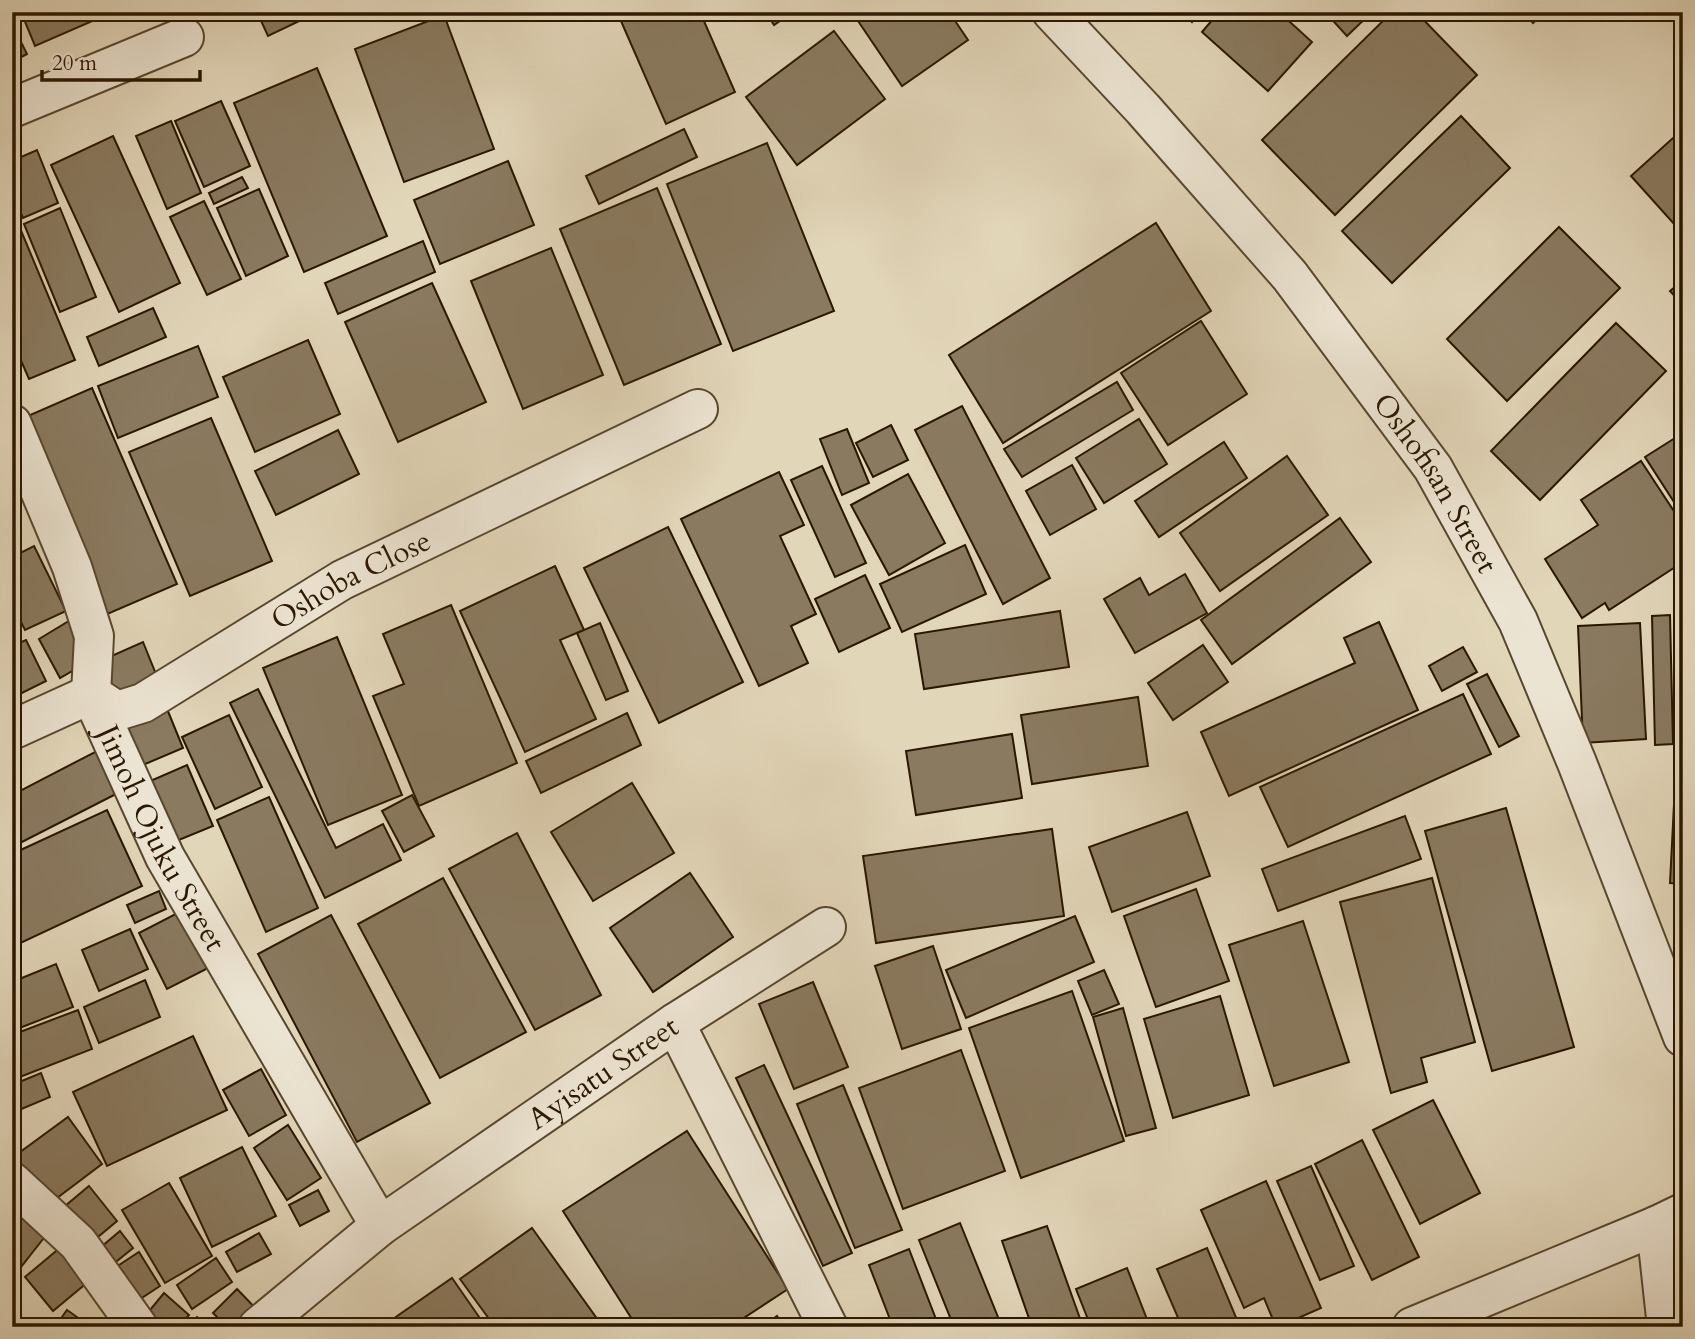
<svg xmlns="http://www.w3.org/2000/svg" width="1695" height="1339" viewBox="0 0 1695 1339" font-family="Cardo,serif">
<style>
.building{fill:#8a7a60;stroke:#2a1700;stroke-width:2}
.lines{fill:none;stroke-linecap:round;stroke-linejoin:round}
.minor-casing{stroke:#58472e;stroke-width:42}
.minor{stroke:#ece4d2;stroke-width:38}
.labels{text-anchor:middle;dominant-baseline:central;stroke-width:5;stroke-linejoin:round;paint-order:stroke}
.street-label{font-size:30px;fill:#2a1700;stroke:#ece4d2}
</style>
<rect width="100%" height="100%" fill="#e2d6b9"/>
<filter id="stains"><feTurbulence type="fractalNoise" baseFrequency=".00286" numOctaves="4"/><feColorMatrix values="0 0 0 0 .2 0 0 0 0 .09 0 0 0 0 .02 0 0 0 .5 -.17"/></filter>
<radialGradient id="worn" r=".72"><stop offset=".6" stop-color="#630" stop-opacity="0"/><stop offset="1" stop-color="#630" stop-opacity=".3"/></radialGradient>
<!-- building -->
<g class="building">
<polygon points="21,12 94,12 97,19 35,46"/>
<polygon points="257,12 318,12 268,36"/>
<polygon points="617,12 700,12 735,92 666,124"/>
<polygon points="766,12 793,12 774,25"/>
<polygon points="852,12 949,12 968,40 902,86"/>
<polygon points="1181,12 1201,12 1192,22"/>
<polygon points="1219,12 1279,12 1312,42 1268,91 1202,32"/>
<polygon points="1325,12 1372,12 1347,36"/>
<polygon points="1392,12 1416,12 1477,75 1335,215 1262,140"/>
<polygon points="1524,12 1545,12 1533,23"/>
<polygon points="444,15 494,149 404,182 355,49"/>
<polygon points="12,24 27,54 12,62"/>
<polygon points="834,31 885,99 797,165 746,97"/>
<polygon points="317,68 387,236 304,272 234,103"/>
<polygon points="221,101 250,166 204,187 175,121"/>
<polygon points="1461,116 1510,168 1392,283 1342,231"/>
<polygon points="171,121 201,193 167,209 136,136"/>
<polygon points="684,129 697,157 599,204 586,176"/>
<polygon points="1683,129 1683,234 1631,176"/>
<polygon points="113,136 180,283 119,312 51,165"/>
<polygon points="767,143 834,311 733,351 667,184"/>
<polygon points="37,150 58,203 23,218 12,193 12,161"/>
<polygon points="508,161 534,225 440,264 414,200"/>
<polygon points="242,177 248,188 214,204 209,193"/>
<polygon points="657,188 721,344 624,385 560,229"/>
<polygon points="259,189 288,256 246,276 217,208"/>
<polygon points="204,201 241,279 207,295 170,217"/>
<polygon points="60,208 96,297 60,312 24,224"/>
<polygon points="12,209 75,360 29,379 12,340"/>
<polygon points="1156,223 1211,311 1003,443 949,355"/>
<polygon points="1559,227 1620,288 1507,401 1447,339"/>
<polygon points="423,241 435,272 338,314 325,283"/>
<polygon points="551,248 603,375 523,409 471,281"/>
<polygon points="1683,280 1683,305 1670,291"/>
<polygon points="432,283 486,402 398,442 345,322"/>
<polygon points="153,308 166,337 99,366 87,337"/>
<polygon points="1201,321 1247,394 1168,445 1121,373"/>
<polygon points="1616,323 1666,371 1540,500 1491,451"/>
<polygon points="308,340 340,414 255,452 223,377"/>
<polygon points="198,346 218,397 118,438 98,386"/>
<polygon points="1117,382 1133,410 1022,477 1004,449"/>
<polygon points="92,388 177,584 105,615 21,419"/>
<polygon points="962,406 1050,578 1003,604 915,430"/>
<polygon points="211,418 272,561 190,596 129,452"/>
<polygon points="1139,419 1167,464 1104,503 1076,458"/>
<polygon points="891,425 908,460 873,477 856,443"/>
<polygon points="847,429 869,483 842,495 820,439"/>
<polygon points="338,430 359,474 276,515 255,471"/>
<polygon points="1683,433 1683,516 1645,457"/>
<polygon points="1224,442 1247,478 1159,537 1135,501"/>
<polygon points="1287,456 1328,515 1220,591 1180,533"/>
<polygon points="1641,461 1683,525 1683,562 1609,610 1605,603 1582,618 1545,559 1598,525 1581,500"/>
<polygon points="1072,465 1096,509 1050,535 1026,491"/>
<polygon points="822,466 866,563 835,577 791,480"/>
<polygon points="779,472 804,525 780,536 816,614 791,626 808,663 759,686 681,519"/>
<polygon points="908,474 945,543 889,575 851,505"/>
<polygon points="1340,518 1371,562 1232,664 1201,620"/>
<polygon points="668,527 743,682 659,723 584,568"/>
<polygon points="965,545 986,594 902,632 880,584"/>
<polygon points="34,546 66,611 25,630 12,604 12,557"/>
<polygon points="555,566 584,630 560,640 596,719 525,752 460,611"/>
<polygon points="1185,574 1207,613 1135,653 1104,599 1140,578 1149,595"/>
<polygon points="865,575 890,628 839,652 815,599"/>
<polygon points="451,605 517,763 419,806 373,696 404,684 383,634"/>
<polygon points="1060,611 1069,667 924,689 915,634"/>
<polygon points="1670,615 1673,744 1655,745 1652,616"/>
<polygon points="12,620 20,635 12,638"/>
<polygon points="69,621 91,660 60,678 39,639"/>
<polygon points="1379,622 1418,710 1229,796 1201,732 1355,663 1344,638"/>
<polygon points="600,623 628,691 606,700 577,633"/>
<polygon points="1640,623 1646,739 1583,743 1578,626"/>
<polygon points="337,637 402,795 328,825 263,668"/>
<polygon points="26,640 46,681 12,698 12,646"/>
<polygon points="143,642 162,689 118,708 98,662"/>
<polygon points="1203,645 1228,682 1173,720 1148,683"/>
<polygon points="1463,647 1477,672 1442,691 1429,666"/>
<polygon points="1681,666 1683,666 1683,884 1670,883"/>
<polygon points="1487,674 1519,736 1499,747 1467,684"/>
<polygon points="258,689 336,848 383,824 401,860 325,898 230,703"/>
<polygon points="1463,694 1491,754 1288,847 1260,787"/>
<polygon points="1138,697 1148,766 1032,784 1021,715"/>
<polygon points="163,699 183,748 131,770 111,720"/>
<polygon points="627,713 641,745 541,793 526,761"/>
<polygon points="229,715 262,787 215,809 182,737"/>
<polygon points="1012,734 1022,798 916,815 906,751"/>
<polygon points="97,751 118,793 12,847 12,795"/>
<polygon points="187,765 213,826 174,842 148,782"/>
<polygon points="632,783 674,853 593,901 551,832"/>
<polygon points="412,795 434,836 404,852 382,811"/>
<polygon points="269,797 318,908 266,932 217,820"/>
<polygon points="1506,808 1574,1047 1492,1071 1425,831"/>
<polygon points="107,810 142,886 12,947 12,854"/>
<polygon points="1187,812 1210,876 1112,912 1089,847"/>
<polygon points="1405,816 1421,859 1278,911 1262,869"/>
<polygon points="1052,829 1064,916 876,943 863,856"/>
<polygon points="517,833 601,995 535,1030 449,869"/>
<polygon points="690,873 733,937 653,992 610,928"/>
<polygon points="443,878 526,1032 440,1078 358,924"/>
<polygon points="1432,878 1475,1042 1421,1058 1427,1082 1391,1093 1340,902"/>
<polygon points="1196,889 1229,981 1156,1007 1124,916"/>
<polygon points="159,891 166,909 135,923 127,905"/>
<polygon points="191,906 218,963 167,989 139,933"/>
<polygon points="331,915 430,1103 357,1142 258,954"/>
<polygon points="1075,916 1094,962 966,1018 946,970"/>
<polygon points="1303,921 1349,1062 1274,1086 1229,945"/>
<polygon points="130,929 148,969 99,991 82,950"/>
<polygon points="933,946 961,1029 902,1049 875,966"/>
<polygon points="56,964 73,1007 12,1031 12,982"/>
<polygon points="1104,970 1119,1004 1092,1015 1078,981"/>
<polygon points="145,980 160,1017 99,1043 84,1007"/>
<polygon points="813,982 848,1067 794,1089 759,1004"/>
<polygon points="1072,991 1124,1141 1021,1178 969,1028"/>
<polygon points="1220,996 1249,1095 1173,1118 1144,1019"/>
<polygon points="1123,1008 1156,1128 1126,1136 1093,1017"/>
<polygon points="78,1010 92,1049 12,1080 12,1035"/>
<polygon points="193,1036 227,1110 107,1166 73,1092"/>
<polygon points="961,1050 1005,1171 903,1209 859,1088"/>
<polygon points="764,1065 852,1253 823,1266 736,1078"/>
<polygon points="261,1069 286,1115 249,1136 223,1090"/>
<polygon points="41,1073 50,1097 12,1113 12,1085"/>
<polygon points="843,1085 902,1230 855,1248 797,1104"/>
<polygon points="1433,1100 1480,1193 1420,1224 1373,1130"/>
<polygon points="68,1117 102,1164 45,1207 12,1163 12,1158"/>
<polygon points="288,1125 321,1178 287,1200 254,1148"/>
<polygon points="687,1131 788,1289 730,1327 637,1327 563,1211"/>
<polygon points="1362,1140 1419,1257 1372,1280 1315,1164"/>
<polygon points="242,1147 276,1216 212,1247 180,1178"/>
<polygon points="1311,1166 1354,1266 1320,1280 1277,1181"/>
<polygon points="1266,1181 1321,1308 1278,1327 1276,1327 1264,1298 1244,1308 1201,1210"/>
<polygon points="169,1183 212,1256 165,1283 122,1210"/>
<polygon points="89,1186 117,1221 86,1247 58,1212"/>
<polygon points="318,1190 329,1211 300,1226 289,1205"/>
<polygon points="22,1200 54,1225 14,1276 12,1213"/>
<polygon points="960,1223 1002,1327 954,1327 919,1240"/>
<polygon points="1047,1226 1083,1327 1032,1327 1002,1241"/>
<polygon points="532,1228 603,1327 495,1327 460,1279"/>
<polygon points="120,1231 133,1248 107,1269 94,1253"/>
<polygon points="259,1233 271,1254 237,1272 226,1252"/>
<polygon points="67,1242 95,1276 53,1311 25,1277"/>
<polygon points="1207,1248 1240,1327 1182,1327 1157,1269"/>
<polygon points="909,1249 939,1327 893,1327 869,1265"/>
<polygon points="139,1252 160,1286 131,1305 110,1271"/>
<polygon points="216,1258 232,1282 192,1309 177,1285"/>
<polygon points="1127,1268 1150,1327 1091,1327 1076,1289"/>
<polygon points="452,1278 486,1327 384,1327 383,1326"/>
<polygon points="237,1289 263,1316 252,1327 227,1327 213,1313"/>
<polygon points="164,1293 189,1315 178,1327 148,1327 141,1321"/>
<polygon points="67,1310 91,1327 55,1327"/>
<polygon points="777,1316 785,1327 763,1327"/>
<polygon points="197,1317 214,1327 191,1327"/>
</g>
<g class="lines">
<!-- minor casing -->
<g class="minor-casing">
<g id="minor">
<path id="s1" d="M1052,12L1143,109L1290,276L1433,468L1518,621L1577,763L1683,1037"/>
<polyline points="12,108 184,37"/>
<path id="s2" d="M12,424L72,567L94,636L91,694L165,857L380,1226"/>
<path id="s3" d="M12,730L91,694L117,711L143,703L342,580L698,409"/>
<polyline points="675,1023 826,927"/>
<polyline points="12,1182 78,1243 138,1327"/>
<polyline points="1656,1226 1667,1327"/>
<path id="s4" d="M258,1327L380,1226L675,1023L828,1327"/>
<polyline points="1412,1327 1656,1226 1683,1213"/>
</g>
</g>
<!-- minor -->
<use href="#minor" class="minor"/>
</g>
<g class="labels">
<!-- street labels -->
<g class="street-label">
<text stroke="none"><textPath href="#s1" startOffset="609">Oshofisan Street</textPath></text>
<text stroke="none"><textPath href="#s3" startOffset="387">Oshoba Close</textPath></text>
<text stroke="none"><textPath href="#s2" startOffset="446">Jimoh Ojuku Street</textPath></text>
<text stroke="none"><textPath href="#s4" startOffset="429">Ayisatu Street</textPath></text>
</g>
</g>
<!-- margin -->
<rect width="1695" height="1339" fill="none" stroke="#e2d6b9" stroke-width="42"/>
<rect x="14" y="14" width="1667" height="1311" fill="none" stroke="#2a1700" stroke-width="3.5"/>
<rect x="21" y="21" width="1653" height="1297" fill="none" stroke="#2a1700" stroke-width="2"/>
<!-- scale -->
<path d="M42 70v10h158v-10" fill="none" stroke="#2a1700" stroke-width="3.5"/>
<text x="52" y="70" font-size="21" fill="#2a1700" stroke="#ece4d2" stroke-width="5" paint-order="stroke">20 m</text>
<rect width="100%" height="100%" filter="url(#stains)"/>
<rect width="100%" height="100%" fill="url(#worn)"/>
</svg>
